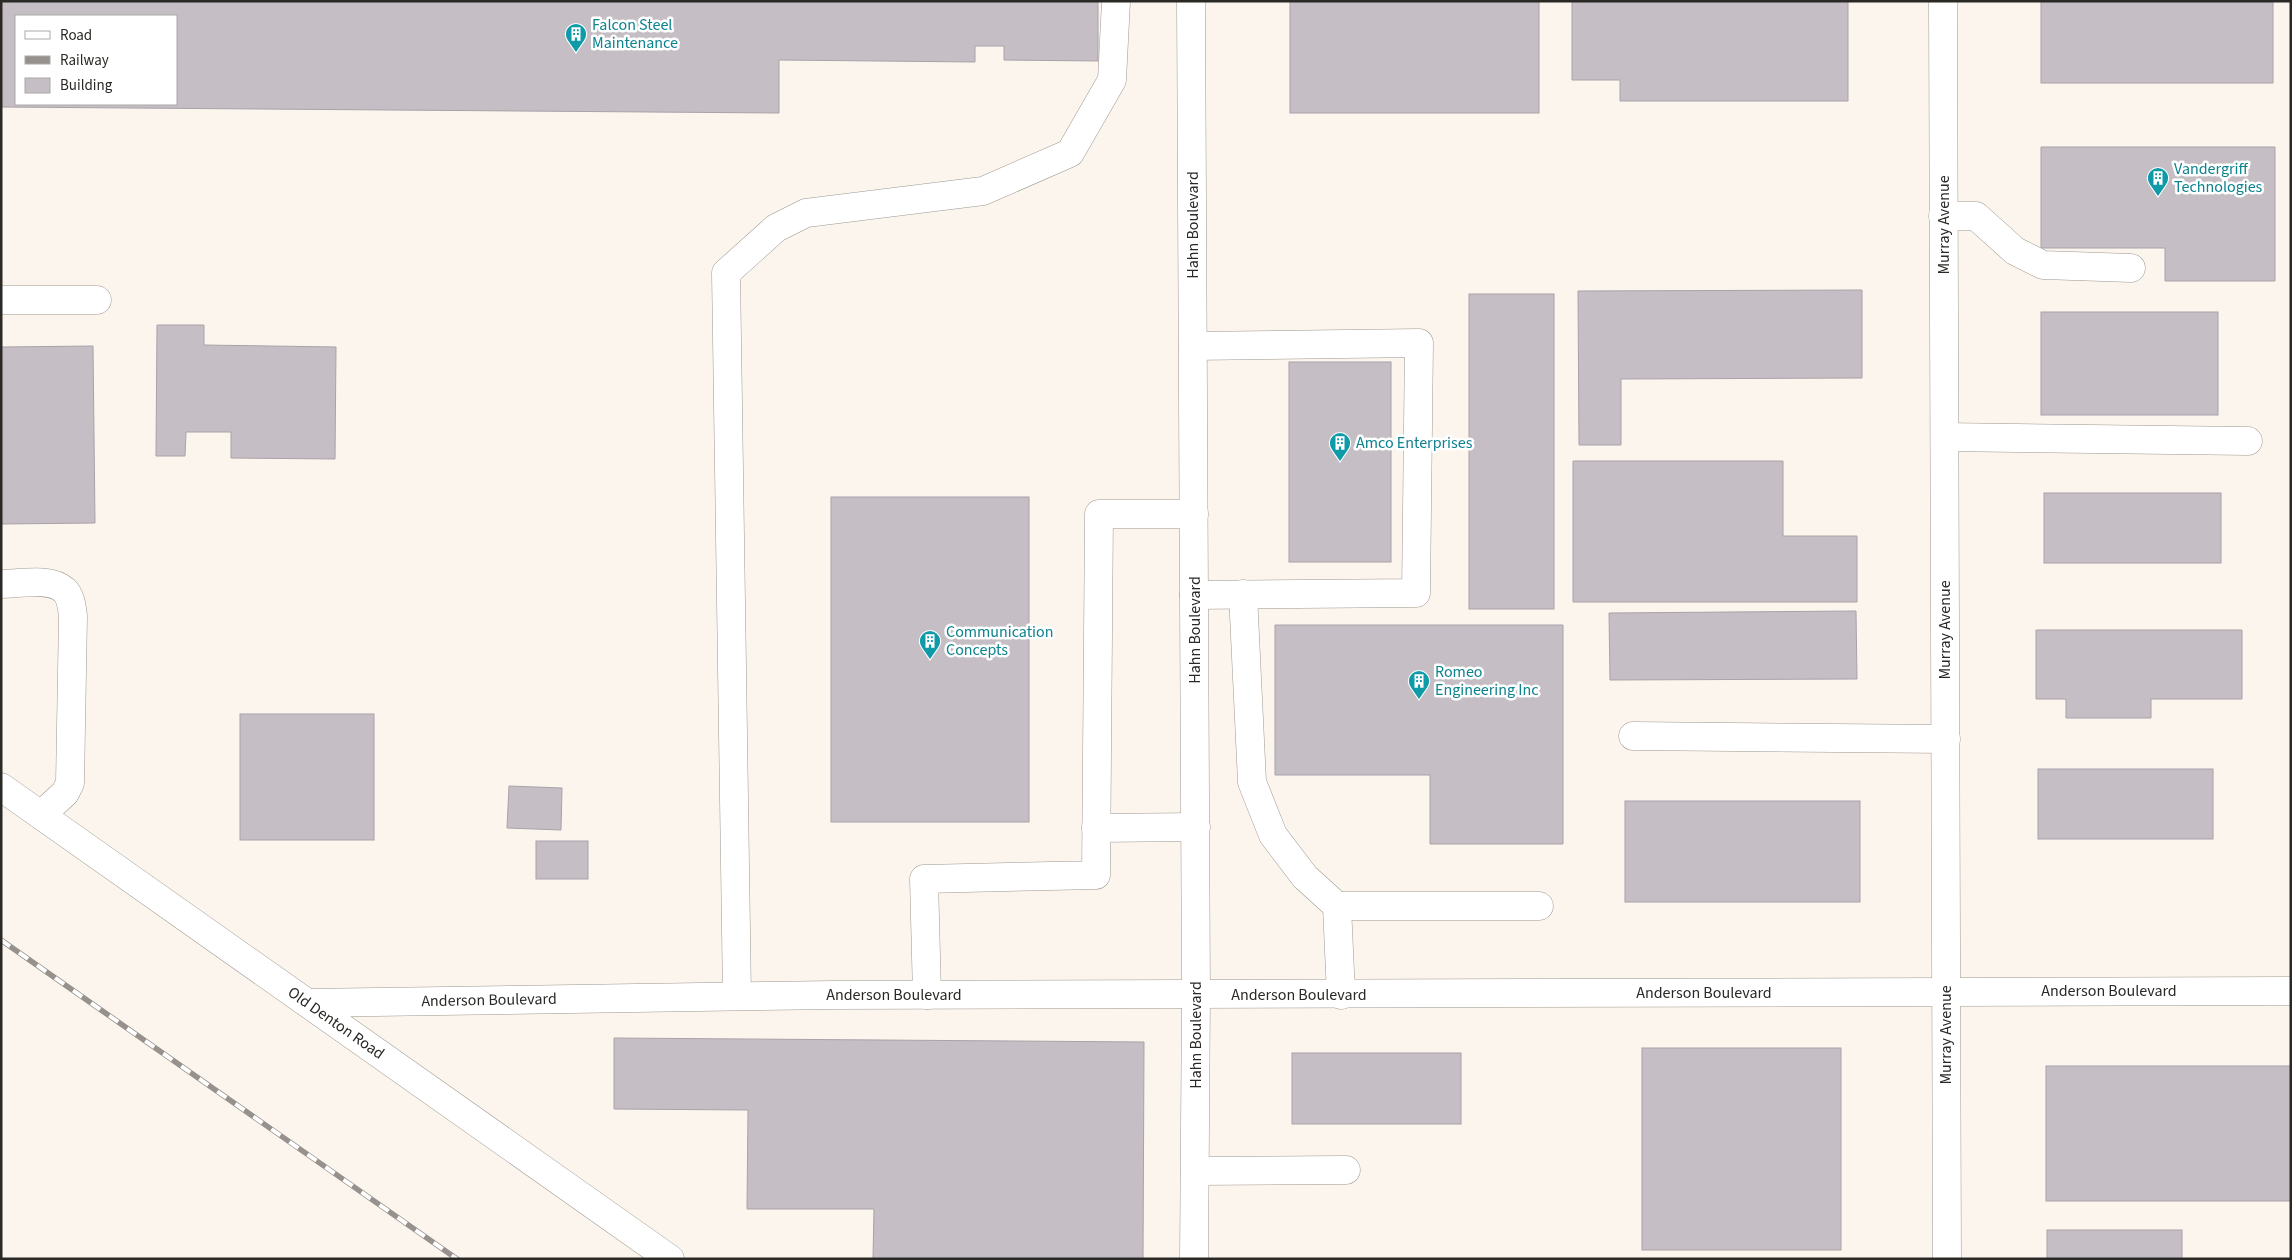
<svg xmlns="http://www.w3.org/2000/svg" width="2292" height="1260" viewBox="0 0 2292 1260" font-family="'Source Sans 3',sans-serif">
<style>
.building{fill:#c5bec5;stroke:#a9a2a9;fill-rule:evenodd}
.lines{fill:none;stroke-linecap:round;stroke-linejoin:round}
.minor-casing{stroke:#9e9891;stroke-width:29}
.minor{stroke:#fff;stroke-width:28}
.rail-casing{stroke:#96918c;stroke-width:5.5}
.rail{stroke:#fff;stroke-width:4;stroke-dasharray:11;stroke-linecap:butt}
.labels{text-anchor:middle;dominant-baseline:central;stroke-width:5;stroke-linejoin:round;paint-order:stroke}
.culture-label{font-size:16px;fill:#0d838f;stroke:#fff;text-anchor:start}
.street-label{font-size:16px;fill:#2b2926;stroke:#fff}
</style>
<rect width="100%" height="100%" fill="#fbf5ed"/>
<!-- building -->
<g class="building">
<path d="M1,1H1098V61L1004,60V46H975V62L779,60V113L1,107ZM16,16H176V104H16Z"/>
<rect x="1290" y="1" width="249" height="112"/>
<polygon points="1572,1 1848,1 1848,101 1620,101 1620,80 1572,80"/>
<rect x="2041" y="1" width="232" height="82"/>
<polygon points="2041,147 2275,147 2275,281 2165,281 2165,248 2041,248"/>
<polygon points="1862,290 1862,378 1621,379 1621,445 1579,445 1578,291"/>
<rect x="1469" y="294" width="85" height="315"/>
<rect x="2041" y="312" width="177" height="103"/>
<polygon points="157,325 204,325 204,345 336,347 335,459 231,458 231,432 186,432 185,456 156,456"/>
<polygon points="93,346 95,523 1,524 1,347"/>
<rect x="1289" y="362" width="102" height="200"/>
<polygon points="1573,461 1783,461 1783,536 1857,536 1857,602 1573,602"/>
<rect x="2044" y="493" width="177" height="70"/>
<rect x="831" y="497" width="198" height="325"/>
<polygon points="1856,611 1857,679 1610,680 1609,613"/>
<polygon points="1275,625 1563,625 1563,844 1430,844 1430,775 1275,775"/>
<polygon points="2036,630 2242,630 2242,699 2151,699 2151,718 2066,718 2066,699 2036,699"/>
<rect x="240" y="714" width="134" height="126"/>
<rect x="2038" y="769" width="175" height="70"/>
<polygon points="509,786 562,788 561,830 507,828"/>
<rect x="1625" y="801" width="235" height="101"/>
<rect x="536" y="841" width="52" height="38"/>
<polygon points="614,1038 1144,1042 1143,1259 873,1259 874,1209 747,1209 748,1110 614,1109"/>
<rect x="1642" y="1048" width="199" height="202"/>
<rect x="1292" y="1053" width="169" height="71"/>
<rect x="2046" y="1066" width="245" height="135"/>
<rect x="2047" y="1230" width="135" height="29"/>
</g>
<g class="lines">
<!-- minor casing -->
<g class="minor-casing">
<g id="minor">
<polyline points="1191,1 1196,995 1194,1259"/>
<polyline points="1943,1 1947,1259"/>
<polyline points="1943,216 1976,216 2015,251 2043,265 2131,268"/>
<polyline points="1,300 97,300"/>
<polyline points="1193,346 1419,343 1416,593 1194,595"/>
<polyline points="1945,437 2248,441"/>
<path d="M1,584C19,584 50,577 64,590C71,596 72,608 73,616L70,783L65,793L41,815"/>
<polyline points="1243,594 1252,782 1273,835 1305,877 1337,906 1341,995"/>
<polyline points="1633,736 1946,739"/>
<polyline points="1,787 670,1259"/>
<polyline points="1096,828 1196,827"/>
<polyline points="1337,906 1539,906"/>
<polyline points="927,995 924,879 1096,875 1099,514 1194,514"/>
<polyline points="737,996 726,273 776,228 806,213 983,191 1070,153 1112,80 1116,1"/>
<polyline points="308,1003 834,995 2291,991"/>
<polyline points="1195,1171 1346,1170"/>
</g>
</g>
<!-- minor -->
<use href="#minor" class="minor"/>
<!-- rail casing -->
<g class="rail-casing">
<polyline id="rail" points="1,940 457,1259"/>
</g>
<!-- rail -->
<use href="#rail" class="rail"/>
</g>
<!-- icons -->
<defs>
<g id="building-pin" transform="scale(1.125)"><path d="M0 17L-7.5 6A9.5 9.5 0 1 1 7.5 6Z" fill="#0f9aa8" stroke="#fff"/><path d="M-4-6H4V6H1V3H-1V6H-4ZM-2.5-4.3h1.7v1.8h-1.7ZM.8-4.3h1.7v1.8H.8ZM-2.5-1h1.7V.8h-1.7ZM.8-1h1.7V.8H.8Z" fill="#fff"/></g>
</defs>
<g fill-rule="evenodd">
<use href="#building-pin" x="576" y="34"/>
<use href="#building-pin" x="2158" y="178"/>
<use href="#building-pin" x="1340" y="443"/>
<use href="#building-pin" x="930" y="641"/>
<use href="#building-pin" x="1419" y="681"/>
</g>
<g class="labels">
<!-- culture labels -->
<g class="culture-label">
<text x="592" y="25">Falcon Steel<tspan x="592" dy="18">Maintenance</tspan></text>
<text x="2174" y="169">Vandergriff<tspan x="2174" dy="18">Technologies</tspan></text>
<text x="1356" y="443">Amco Enterprises</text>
<text x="946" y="632">Communication<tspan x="946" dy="18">Concepts</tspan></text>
<text x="1435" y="672">Romeo<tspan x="1435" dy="18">Engineering Inc</tspan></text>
</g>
<!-- street labels -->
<g class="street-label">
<text transform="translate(1193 225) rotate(-90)">Hahn Boulevard</text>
<text transform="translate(1944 225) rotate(-90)">Murray Avenue</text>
<text transform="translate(1195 630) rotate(-90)">Hahn Boulevard</text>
<text transform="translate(1945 630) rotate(-90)">Murray Avenue</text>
<text x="2109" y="991">Anderson Boulevard</text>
<text x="1704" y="993">Anderson Boulevard</text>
<text x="894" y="995">Anderson Boulevard</text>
<text x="1299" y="995">Anderson Boulevard</text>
<text transform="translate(489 1000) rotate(-1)">Anderson Boulevard</text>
<text transform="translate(336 1023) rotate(35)">Old Denton Road</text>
<text transform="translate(1196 1035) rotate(-90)">Hahn Boulevard</text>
<text transform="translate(1946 1035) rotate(-90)">Murray Avenue</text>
</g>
</g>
<!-- border -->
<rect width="2292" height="1260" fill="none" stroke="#2b2926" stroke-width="5"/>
<!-- legend -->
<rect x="15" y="15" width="162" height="90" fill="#ffffff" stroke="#aaa9a8"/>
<rect x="25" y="31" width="25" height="8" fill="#ffffff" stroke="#aaa9a8"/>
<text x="60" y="40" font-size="15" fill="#2b2926">Road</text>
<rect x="25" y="56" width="25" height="8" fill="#96918c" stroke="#aaa9a8"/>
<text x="60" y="65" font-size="15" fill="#2b2926">Railway</text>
<rect x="25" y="78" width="25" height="15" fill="#c5bec5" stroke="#aaa9a8"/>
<text x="60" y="90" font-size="15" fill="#2b2926">Building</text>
</svg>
